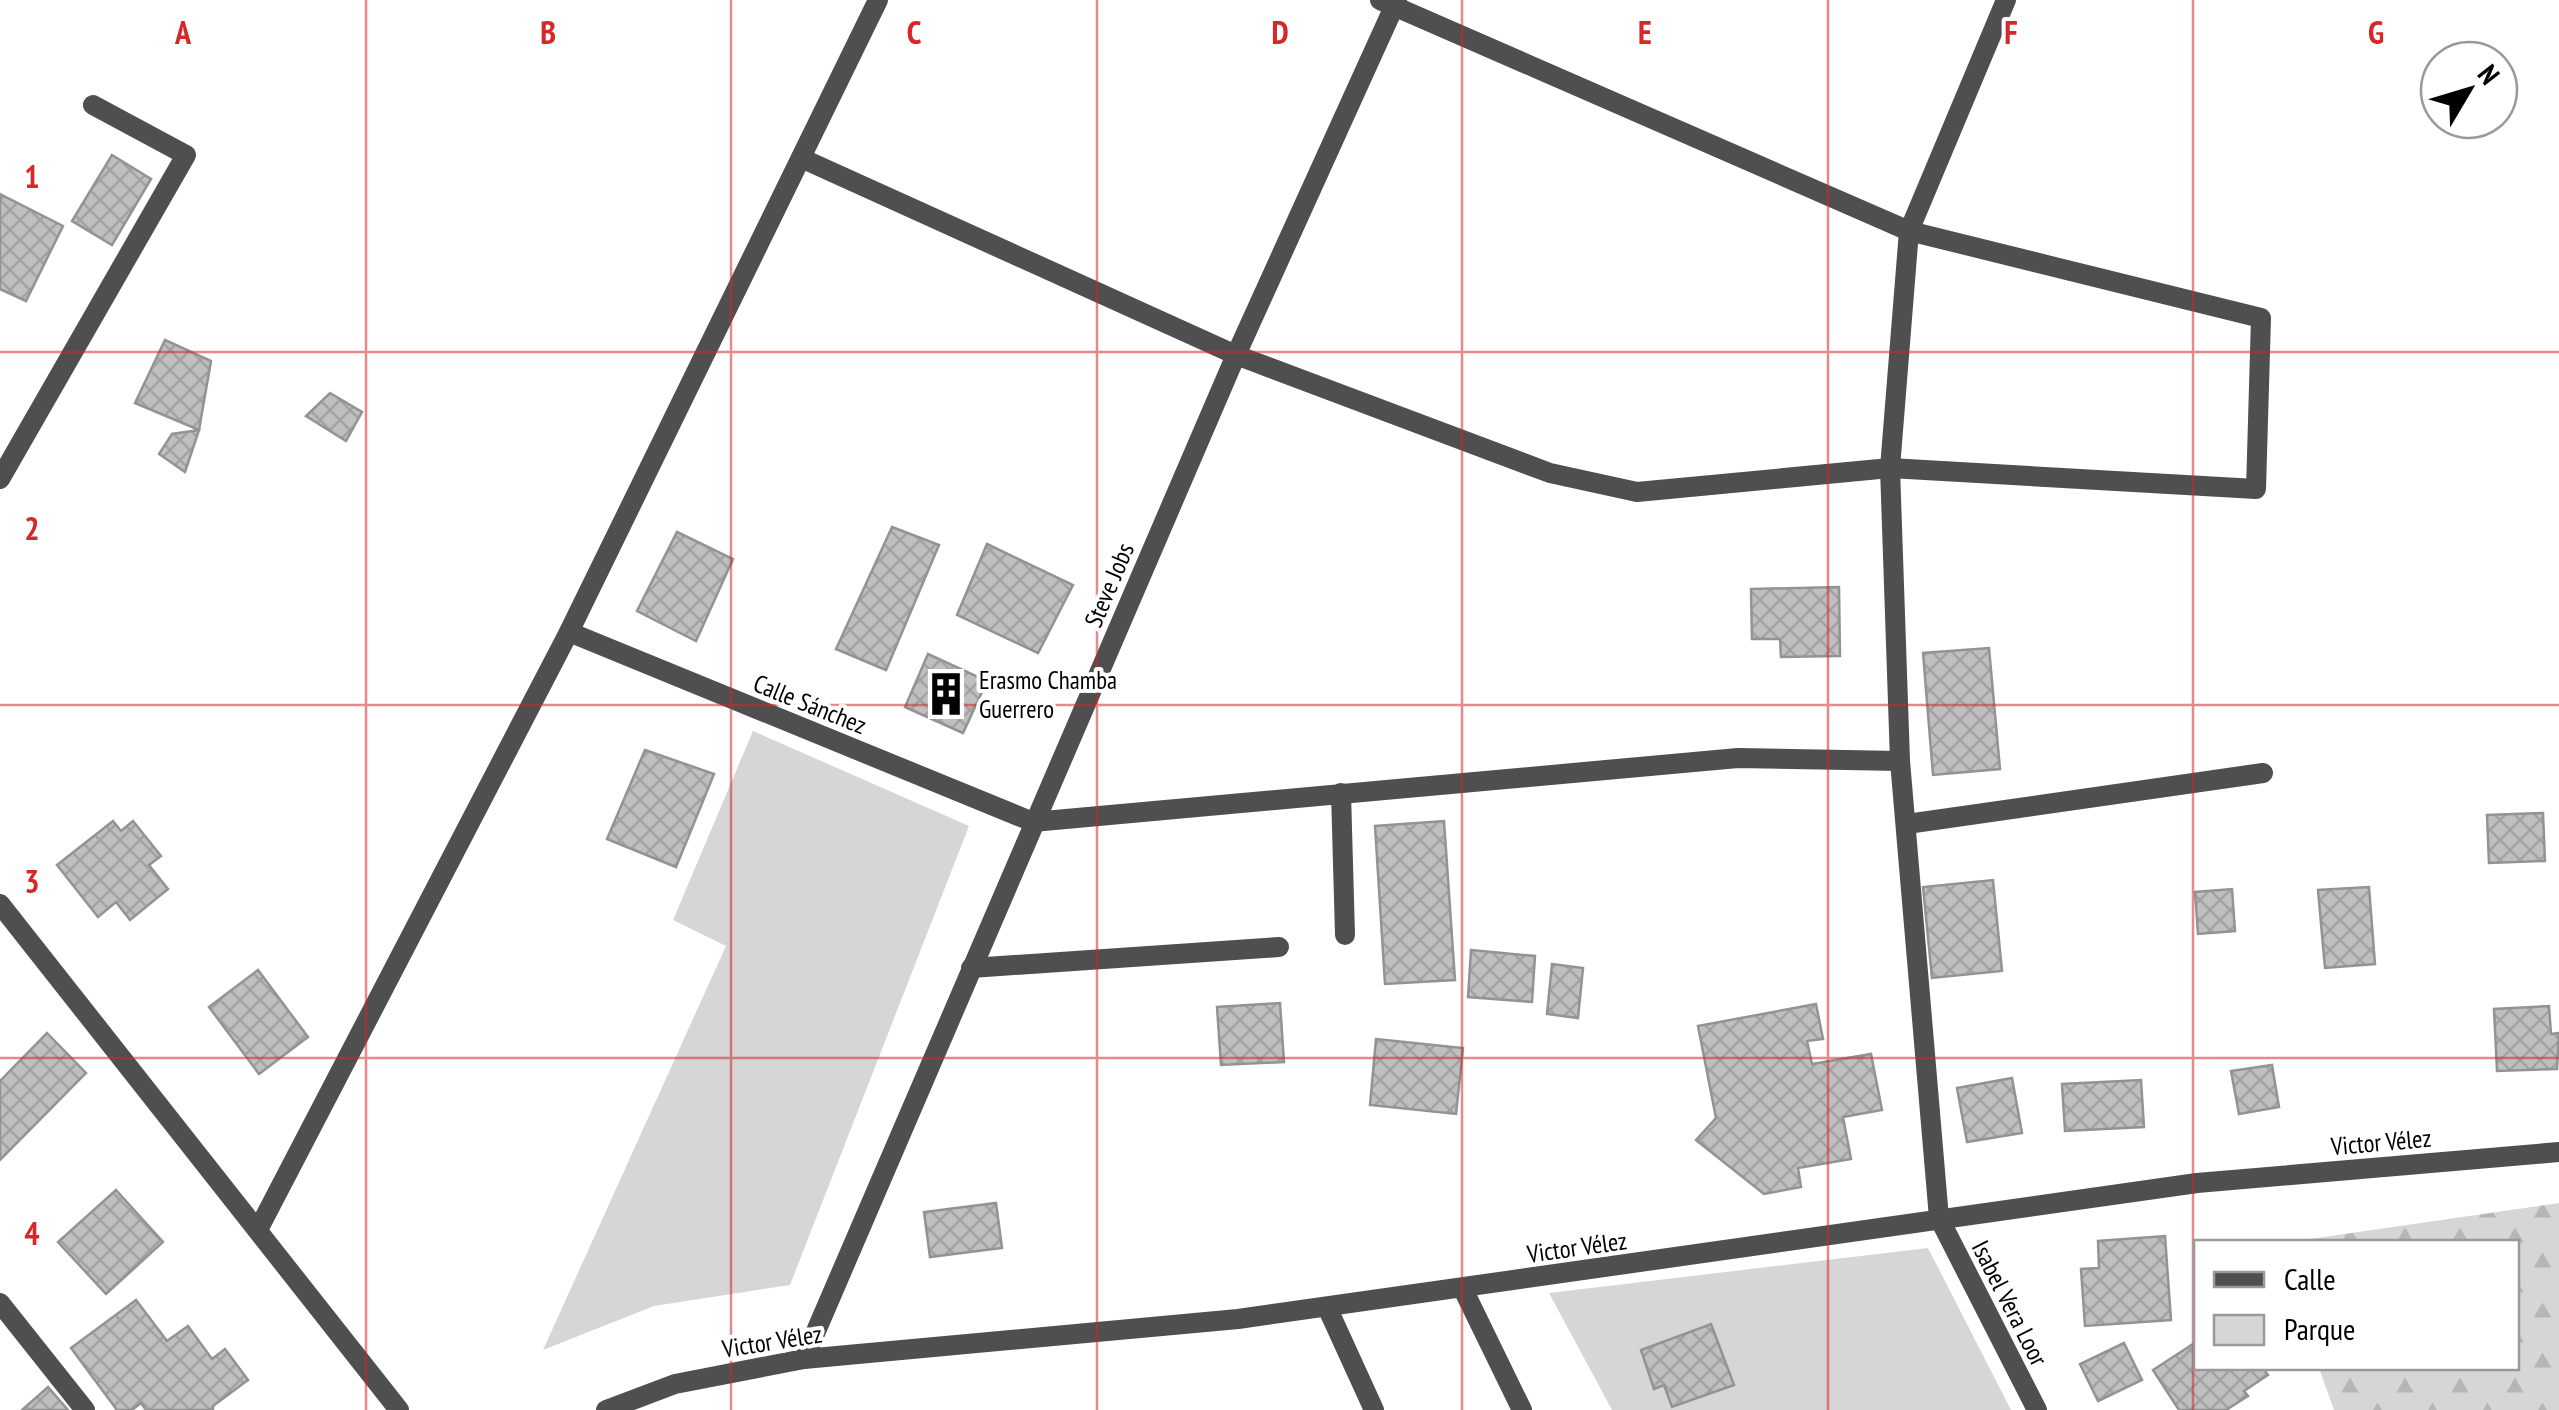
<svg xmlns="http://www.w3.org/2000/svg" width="2559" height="1410" viewBox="0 0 2559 1410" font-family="'PT Sans Narrow',sans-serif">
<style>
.green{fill:#d6d6d6}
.forest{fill:url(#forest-firs)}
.building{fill:url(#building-cross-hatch);stroke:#939393;stroke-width:2.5}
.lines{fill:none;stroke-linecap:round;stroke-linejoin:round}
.service{stroke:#4f4f4f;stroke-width:20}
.minor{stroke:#4f4f4f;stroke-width:20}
.grid{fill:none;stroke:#d62828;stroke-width:2.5;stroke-opacity:0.55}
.labels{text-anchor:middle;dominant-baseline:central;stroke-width:8;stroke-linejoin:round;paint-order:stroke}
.street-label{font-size:25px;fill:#000;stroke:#fff}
.poi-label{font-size:25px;fill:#000;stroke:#fff;text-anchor:start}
.grid-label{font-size:32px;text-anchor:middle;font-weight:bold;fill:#d62828;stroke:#fff;stroke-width:8;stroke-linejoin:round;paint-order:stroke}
</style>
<defs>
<pattern id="forest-firs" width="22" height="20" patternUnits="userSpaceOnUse" patternTransform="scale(2.5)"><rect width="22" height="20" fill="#d6d6d6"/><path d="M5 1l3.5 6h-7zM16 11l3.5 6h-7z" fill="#b6b6b6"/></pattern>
<pattern id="building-cross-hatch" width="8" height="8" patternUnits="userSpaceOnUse" patternTransform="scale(2.5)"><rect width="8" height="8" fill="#bfbfbf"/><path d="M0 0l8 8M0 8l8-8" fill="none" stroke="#a2a2a2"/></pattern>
</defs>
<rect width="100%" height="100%" fill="#fff"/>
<!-- green -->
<g class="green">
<polygon points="753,731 969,826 790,1285 654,1306 543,1350 726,946 673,920"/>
<polygon points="1928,1248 2011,1410 1612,1410 1549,1293"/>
</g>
<!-- forest -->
<polygon class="forest" points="2559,1203 2559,1410 2334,1410 2319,1368 2516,1368 2516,1242 2289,1242"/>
<!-- building -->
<g class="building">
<polygon points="112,155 151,179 112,245 72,221"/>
<polygon points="0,194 63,226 26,301 0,289"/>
<polygon points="165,340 211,361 199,430 135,403"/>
<polygon points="330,393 362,412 346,441 306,416"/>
<polygon points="199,430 185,472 159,454 172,434"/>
<polygon points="892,527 939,545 886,670 836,649"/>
<polygon points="677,532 733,559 696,641 637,611"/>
<polygon points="987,544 1073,585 1038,653 957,615"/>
<polygon points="1839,587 1840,656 1781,657 1780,639 1752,639 1751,589"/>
<polygon points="1989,648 2000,769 1933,775 1923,653"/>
<polygon points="928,654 987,681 963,733 905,707"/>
<polygon points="645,750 714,774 676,867 607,839"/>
<polygon points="2543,813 2545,861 2489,863 2487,815"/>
<polygon points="113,821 121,831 133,821 161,856 149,865 168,889 130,920 116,902 98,917 57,865"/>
<polygon points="1444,821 1455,980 1385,984 1375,826"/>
<polygon points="1993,880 2002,971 1932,978 1923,887"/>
<polygon points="2369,887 2375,964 2325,968 2318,890"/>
<polygon points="2232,889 2235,931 2198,934 2195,892"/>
<polygon points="1471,950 1535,956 1532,1002 1468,997"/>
<polygon points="1552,964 1583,968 1578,1018 1547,1014"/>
<polygon points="258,970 308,1037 259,1074 209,1007"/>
<polygon points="1280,1003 1284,1062 1221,1065 1217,1007"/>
<polygon points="1816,1004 1823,1039 1807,1041 1812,1064 1871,1054 1882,1110 1843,1117 1851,1159 1798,1168 1801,1187 1764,1194 1696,1140 1716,1118 1698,1026"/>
<polygon points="2549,1006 2551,1034 2559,1033 2557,1069 2497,1071 2494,1009"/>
<polygon points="47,1033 86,1073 0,1160 0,1081"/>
<polygon points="1376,1039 1463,1048 1456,1114 1370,1105"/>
<polygon points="2272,1065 2279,1107 2239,1114 2231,1071"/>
<polygon points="2012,1078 2022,1133 1967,1142 1957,1088"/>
<polygon points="2141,1080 2144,1127 2065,1131 2062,1084"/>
<polygon points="116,1190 163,1242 106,1294 58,1242"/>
<polygon points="996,1203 1002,1248 930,1257 924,1212"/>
<polygon points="2165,1236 2171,1320 2085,1326 2081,1269 2099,1268 2098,1241"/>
<polygon points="136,1300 167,1341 188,1326 212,1359 225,1349 248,1380 213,1406 213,1410 146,1410 141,1403 132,1410 117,1410 71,1348"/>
<polygon points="1711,1324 1734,1385 1672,1407 1664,1385 1654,1389 1641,1350"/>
<polygon points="2196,1342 2196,1368 2263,1368 2268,1375 2244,1391 2248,1396 2226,1410 2179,1410 2153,1370"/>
<polygon points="2124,1343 2142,1380 2098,1401 2080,1364"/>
<polygon points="48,1387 68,1410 22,1410"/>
</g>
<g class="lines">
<!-- service -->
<polyline class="service" points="1327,1307 1374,1410"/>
<!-- minor -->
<g class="minor">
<polyline points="2006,0 1909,231 1890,468 1900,761 1939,1218 2037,1410"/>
<polyline points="801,158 1236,355 1550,473 1637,492 1890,468 2256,489 2261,318 1909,231 1380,0"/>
<polyline points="0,479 186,155 93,105"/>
<polyline points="569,632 1033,822 1738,758 1900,761"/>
<polyline points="1341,793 1345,935"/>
<polyline points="1907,824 2263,773"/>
<polyline points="0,904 399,1410"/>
<polyline points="971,968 1279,947"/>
<polyline points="258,1230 569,632 878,0"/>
<polyline points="1463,1289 1522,1410"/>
<polyline points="0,1303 85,1410"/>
<polyline points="804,1359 1236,355 1397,0"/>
<polyline points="606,1410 675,1384 804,1359 1238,1319 2197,1183 2559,1152"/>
</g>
</g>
<!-- grid -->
<path class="grid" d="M366,0V1410M731,0V1410M1097,0V1410M1462,0V1410M1828,0V1410M2193,0V1410M0,352H2559M0,705H2559M0,1058H2559"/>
<!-- icons -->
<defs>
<g id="building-bare" transform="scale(3.45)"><path d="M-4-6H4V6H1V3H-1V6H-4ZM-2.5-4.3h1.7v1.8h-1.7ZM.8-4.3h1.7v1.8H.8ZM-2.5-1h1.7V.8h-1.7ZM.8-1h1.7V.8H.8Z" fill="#000" stroke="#fff" stroke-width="2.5" paint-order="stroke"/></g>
</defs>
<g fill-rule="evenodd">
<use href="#building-bare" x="946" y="694"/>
</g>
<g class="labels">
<!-- street labels -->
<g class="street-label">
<text transform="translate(1109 585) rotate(-67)">Steve Jobs</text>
<text transform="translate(810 704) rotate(22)">Calle Sánchez</text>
<text transform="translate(2381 1142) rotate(-5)">Victor Vélez</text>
<text transform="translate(1577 1247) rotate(-8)">Victor Vélez</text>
<text transform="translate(2010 1303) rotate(63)">Isabel Vera Loor</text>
<text transform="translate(772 1341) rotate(-9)">Victor Vélez</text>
</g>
<!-- poi labels -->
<g class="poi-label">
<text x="979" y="680">Erasmo Chamba<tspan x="979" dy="29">Guerrero</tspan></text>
</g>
</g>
<g class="grid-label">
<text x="183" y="44">A</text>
<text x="548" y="44">B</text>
<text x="914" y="44">C</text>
<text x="1280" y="44">D</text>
<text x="1645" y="44">E</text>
<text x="2011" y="44">F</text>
<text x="2376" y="44">G</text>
<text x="32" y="188">1</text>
<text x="32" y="540">2</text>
<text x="32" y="893">3</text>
<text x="32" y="1245">4</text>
</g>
<!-- legend -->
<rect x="2194" y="1240" width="325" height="130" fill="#ffffff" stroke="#999999" stroke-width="2.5"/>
<rect x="2214" y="1272" width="50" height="15" fill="#4f4f4f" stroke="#999999" stroke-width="2.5"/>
<text x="2284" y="1290" font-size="30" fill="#000000">Calle</text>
<rect x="2214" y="1315" width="50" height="30" fill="#d6d6d6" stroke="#999999" stroke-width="2.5"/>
<text x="2284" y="1340" font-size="30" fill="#000000">Parque</text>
<!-- north arrow -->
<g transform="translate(2469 90) rotate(52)"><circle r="48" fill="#ffffff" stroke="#999999" stroke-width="2.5"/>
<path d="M0-8L18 38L0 25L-18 38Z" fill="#000000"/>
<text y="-15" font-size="28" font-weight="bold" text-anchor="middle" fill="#000000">N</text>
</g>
</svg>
